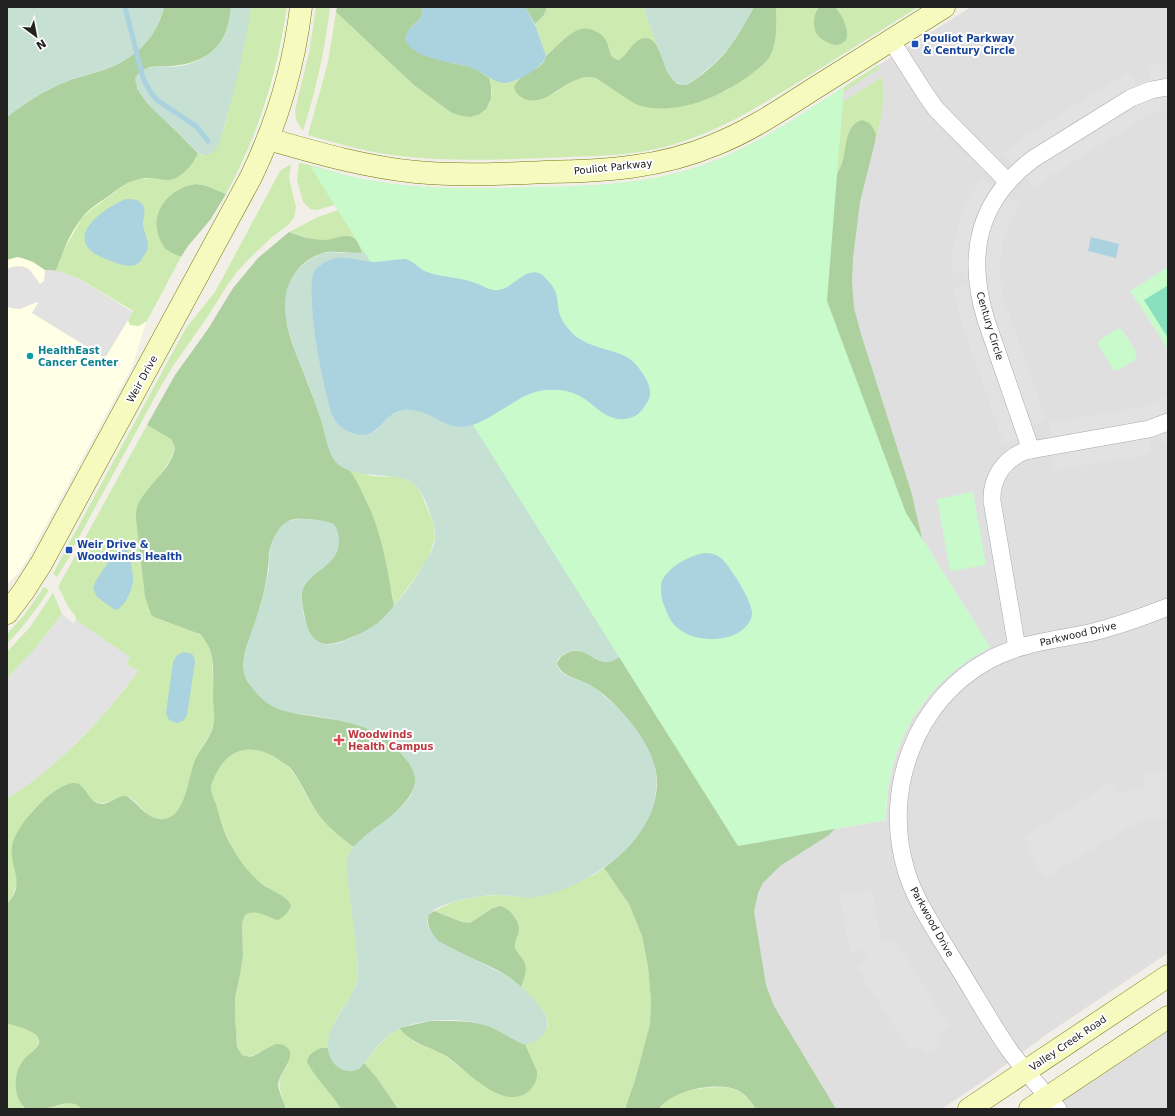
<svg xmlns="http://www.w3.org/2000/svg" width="1175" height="1116" viewBox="0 0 1175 1116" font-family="'DejaVu Sans',sans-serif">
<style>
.residential{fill:#e0dfdf}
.education{fill:#ffffe5}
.grass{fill:#cdebb0}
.forest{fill:#add19e;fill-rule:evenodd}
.wetland{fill:#c6e0d4;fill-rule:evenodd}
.park{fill:#c8facc}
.pitch{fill:#88e0be}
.parking{fill:#e2e2e2}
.water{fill:#aad3df}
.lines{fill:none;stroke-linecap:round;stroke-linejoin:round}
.stream{stroke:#aad3df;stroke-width:5}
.street-casing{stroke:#a9a9a9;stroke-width:18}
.secondary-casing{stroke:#707d05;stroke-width:23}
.street{stroke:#fff;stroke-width:17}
.secondary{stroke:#f7fabf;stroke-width:22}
.transit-dot{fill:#1a4fb4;stroke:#fff;stroke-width:1.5}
.culture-dot{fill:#0f9aa8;stroke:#fff;stroke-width:1.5}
.health-dot{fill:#e0444e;stroke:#fff;stroke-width:1.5}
.labels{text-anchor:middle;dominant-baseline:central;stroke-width:4;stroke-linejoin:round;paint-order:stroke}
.transit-label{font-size:10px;font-weight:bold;fill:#164399;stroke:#fff;text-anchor:start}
.street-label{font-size:10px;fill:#222;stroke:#fff}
.culture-label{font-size:10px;font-weight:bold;fill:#0d838f;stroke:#fff;text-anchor:start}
.health-label{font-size:10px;font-weight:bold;fill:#be3a42;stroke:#fff;text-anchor:start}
</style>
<rect width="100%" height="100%" fill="#f2efe9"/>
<!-- residential -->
<g class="residential">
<polygon points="971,7 1168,7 1168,953 1047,1034 989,1077 942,1109 833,1109 762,997 738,846 886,820 888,790 893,765 901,741 912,719 933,690 948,675 962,664 990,647 906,513 827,301 844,87"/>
<polygon points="1168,1017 1168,1109 1030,1109"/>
</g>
<!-- education -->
<polygon class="education" points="7,7 287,7 283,37 274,78 264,109 245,157 214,215 188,246 181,257 146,322 133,365 28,558 18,573 7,584"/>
<!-- grass -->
<g class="grass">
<path d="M251,7H287C277,76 259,133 226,194L207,186L196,184L179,189L164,202L157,221L158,234L168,250L181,257L147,321L139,326L130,325L128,320L133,311L80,279L56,271L61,255L75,230L82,218L93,208L126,184L137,179L154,178L195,159L198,153L202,155L224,128L241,56Z"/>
<path d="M316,7H330C325,49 316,90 303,131L296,120L295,110L309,53Z"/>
<path d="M547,7H643L658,47C640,27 633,47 622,59L616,60C604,50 612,41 594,30L562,42L546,56L535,24L544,15Z"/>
<path d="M776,7H819L818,9L833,45H839L844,43L841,16L835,7H918C882,30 846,52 810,75C769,100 730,126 684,141C656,151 625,155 595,156C527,158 458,164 391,155C363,151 336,143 308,135L328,62L336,12L415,86L452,113L489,105C493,94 493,82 484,74C499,82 506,86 522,77L514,87L522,98L533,100L555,93L568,83L577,79L591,76L604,82L635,104L653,108L726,91L762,66L768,59L774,44Z"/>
<path d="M878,65L879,69L786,129L753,148L650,185L354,199L317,210L310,209L303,202L297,180L299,163C317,166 335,173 352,177C363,180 375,181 386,183C430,190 475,188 520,188C586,186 652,186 714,161C772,138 826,98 878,65Z"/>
<path d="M882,77C886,100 881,120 875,142L876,134L847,139C845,156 844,168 830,179L782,140Z"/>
<polygon points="291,164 289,178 296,207 294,218 288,225 272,237 250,258 237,272 227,286 206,319 173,366 161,386 72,550 67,547 186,328 215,292 280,171"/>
<polygon points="341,209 372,251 362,253 359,244 344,237 329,240 316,240 289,232 318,217"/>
<path d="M147,425L171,439L175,447L170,460L160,475L149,610L151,615L156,618C169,625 197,627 205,640C209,645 211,653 212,660C213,674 213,688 213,702C214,709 215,717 214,723C210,738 200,748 195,761C189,778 186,814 165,819C148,823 142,804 130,798C118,792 110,807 96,802L67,784L41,802L31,812L14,840L12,847L17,883L12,897L7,904V799C59,765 102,721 138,671L126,664L129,657L76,620L75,615C66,607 65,597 58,587Z"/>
<polygon points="349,469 372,476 400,477 413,483 421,493 433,523 435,538 427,561 394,606 392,592"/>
<polygon points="65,551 71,554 57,577 53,574"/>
<path d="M44,587L49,590C37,609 23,627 7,644V634L25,614Z"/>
<polygon points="53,593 62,614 35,649 7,678 7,652 30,627"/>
<path d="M254,749C302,762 296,788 322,819C331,830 343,838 354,847L348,856L349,888L354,927L358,970L357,980L352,994L336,1019L332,1029L328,1048C319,1048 312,1051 307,1059L309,1066L334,1098L341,1109H286C280,1086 274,1086 288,1064L271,1046L250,1057L242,1055L237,1047L235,1014V998L240,975L243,956L242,923L245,915L247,913C258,909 268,918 281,918L290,909L288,901C275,890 260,885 249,872C232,853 224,830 216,807C215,801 211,794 211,789C211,774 227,754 242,750C246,749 250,749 254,749Z"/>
<path d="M604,868L629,904L642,936L648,967L651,1001L650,1024L635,1080L625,1109H398L377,1078L364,1063C375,1050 384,1037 399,1028L414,1042L441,1053L466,1072L538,1075L537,1071L525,1044L529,1043L548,1026C547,1009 532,998 521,987C525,979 527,969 523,960C521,955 516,952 515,946C514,933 524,934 515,916L491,909L470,923L462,922L434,911L453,902L476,897L496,895L534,897L592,876Z"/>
<path d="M7,1024C19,1025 32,1030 39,1039C39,1053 21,1055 19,1068C18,1077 22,1096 23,1107L26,1109H7Z"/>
<path d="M720,1087C738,1088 745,1094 756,1109H659C671,1090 700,1088 720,1087Z"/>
<path d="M67,1103C74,1103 78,1104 82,1109H43Z"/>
</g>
<!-- forest -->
<g class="forest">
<path d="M164,7H231C229,40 213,60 180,65C170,67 159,66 149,67L137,88C147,103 159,114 172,127C181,135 189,145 198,153C194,164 179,181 167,180C156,179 148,176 136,180C127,182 120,188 113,193C102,201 89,208 82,218C70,233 62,253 56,271L45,270L33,262L22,258L17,257L7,260V117C26,102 43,91 65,82C76,77 88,75 100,71C132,61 156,40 164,7Z"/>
<path d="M337,7H422C424,18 418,21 410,28L444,61L471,67L479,71L489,78L491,87V99L486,109L478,115L470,117L462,116L452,113L415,86L336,12Z"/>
<polygon points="525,7 547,7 544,15 535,24"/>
<path d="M754,7H776C776,24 778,43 769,58C764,65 757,70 750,75C721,97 672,118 635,104L596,78C587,75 577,79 569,83C555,91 538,108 521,97C517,94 515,91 514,87C516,83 519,79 522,77C530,71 544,67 546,56C560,45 577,19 597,32C603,35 607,40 608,46C610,53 611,58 618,60C628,57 632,38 646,38C662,38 663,76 678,84C680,84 682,85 684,85C693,85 723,57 728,49C738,36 746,21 754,7Z"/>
<path d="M819,7H835C841,14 848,26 847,36C847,39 845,41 843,43C834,49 821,40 816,33C813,24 813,15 819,7Z"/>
<path d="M862,120L869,123L872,126L876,134L875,142L860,202L853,258L852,282L854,308L861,334L911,491L933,585L936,606L935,618L932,637L928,648L883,747L846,817L829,835L780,866L763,883L758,893L754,912L766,985L774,1006L836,1109H756C751,1102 746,1095 739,1091C719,1080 671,1090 659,1109H625L635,1080L650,1024L651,1001L648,967L642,936L629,904L604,868C634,847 665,807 655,768C648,740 624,712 603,694C599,691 593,687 588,684C577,678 561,677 557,663C559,659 561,656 565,654C587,640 597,673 617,658C623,655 626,649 627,643C625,635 619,628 618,619C614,593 641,585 661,586C661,598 665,611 672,621C676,628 684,632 692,635C714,644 742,639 752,615C751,603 744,591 737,581C716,549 708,545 675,567L627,540L605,522L597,508L594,496L602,479L610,468L621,458L632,451L674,434L696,428L727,431L736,435L747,446L753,458L761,492L762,496L770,499L783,494L791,484L800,467V456L795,451C788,447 779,450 772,446C741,428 743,393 719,370C708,360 692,357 680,348C670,341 664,330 655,321C646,312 634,307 624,298C606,283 602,258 585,244C576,237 565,230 553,227C547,226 541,227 535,225C524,222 523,209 523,200C583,198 643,199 700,179C729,169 756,155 782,140C791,155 803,188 824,182C856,172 835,129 862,120ZM799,199L806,203L812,212C812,226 802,240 808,254C810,261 818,264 823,269C832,279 825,290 827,302C828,306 830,309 830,314L826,318L811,320L797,330L773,338C761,318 749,301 750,277C760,271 777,265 782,253C789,235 763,221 779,205C785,200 791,200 799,199Z"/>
<path d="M196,184L207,186L226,194L211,219L188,246L181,257C177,255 171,253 167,250C163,247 161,242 159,237C149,211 171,187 196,184Z"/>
<path d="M289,232C302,237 313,240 327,240C334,239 344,234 352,237C358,240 360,247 362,253C351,254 332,250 323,253C287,264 280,301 289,333C294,351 302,367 308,384C314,399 320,415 324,430C327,439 329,451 334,459C337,465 343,465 348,469C354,473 366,501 370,509C383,539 388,573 394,606C388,614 381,622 372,627C366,632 357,635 350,638C327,648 310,648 305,618C303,609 301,600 302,591C305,576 328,568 335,555C338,550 338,546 339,540L312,519C305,519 297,518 291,520C279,524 270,543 269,555C268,577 263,599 256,620C251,636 241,654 244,672C247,690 275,707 290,712C299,715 309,715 317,717C349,721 380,727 401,753C407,760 413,767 415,776C420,801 371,831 354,847C343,839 331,830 322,819C310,805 304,786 292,770C288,765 283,763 278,759C254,744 231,746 217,772C214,777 211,784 211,790C212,794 214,800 216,804C220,819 224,833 232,847C240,862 249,873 262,884C271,891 286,895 291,905C290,912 283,917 278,920C267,917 255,908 245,915L242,923L243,956L240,975L235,998V1014L237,1047L242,1055L250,1057C259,1054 267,1047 276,1044C279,1044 282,1044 285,1046C300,1055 278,1073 278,1085C279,1093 284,1101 286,1109H82C71,1097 56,1107 43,1109C37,1110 32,1109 26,1109C12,1097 13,1072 24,1059C29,1053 37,1050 39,1043C42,1032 15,1025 7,1024V904C27,883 9,868 12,846C15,826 52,785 73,783C84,782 87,797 95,802C107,809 115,795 126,796C139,803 147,821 164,819C186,816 188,777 195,760C201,747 212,737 214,722C215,715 213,706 213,698C213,685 214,671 212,658C211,649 206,641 200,634L156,618L151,615L145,596L136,519C136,515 136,511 137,507C145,486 172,470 175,447L171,439L147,425L175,375L208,329L233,288L258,258Z"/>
<path d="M500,906C509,908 519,919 519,929C519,935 514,941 515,947C516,951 519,954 522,958C529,967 525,977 521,987C505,971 482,963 462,954C454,951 446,947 439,942C434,938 426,925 428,917C428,914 431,913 434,911L462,922L470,923L491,909Z"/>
<path d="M430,1021C450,1021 470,1020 489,1026C496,1029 504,1033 511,1037C516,1040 519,1043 525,1044L537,1071C538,1078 535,1084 530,1090C504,1114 467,1070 446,1056C428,1045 416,1047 399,1028Z"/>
<path d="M321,1048H328L329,1053L359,1069L364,1063L377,1078L398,1109H341C331,1092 315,1078 307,1062C307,1055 315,1050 321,1048Z"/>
</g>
<!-- wetland -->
<g class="wetland">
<path d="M7,7H164C155,42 133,60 100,71C89,75 78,76 68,81C44,90 27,101 7,117Z"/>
<path d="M231,7H251C245,50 232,99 220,141C217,150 209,159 198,153C189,145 181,135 172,127C158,113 137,99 135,78C143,62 164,68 179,66C212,61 229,40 231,7Z"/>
<path d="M643,7H754C739,34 729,52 705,71C699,77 692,82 684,85L675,82L667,72Z"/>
<path d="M372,251L620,657C615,660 611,663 606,662C589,661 583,642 564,654C561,656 557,659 557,663C557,676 580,680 589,684C594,687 599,691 603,695C625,713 648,739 655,768C658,778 656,788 655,798C647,839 611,866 576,884C563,890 550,895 536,897C523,898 509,895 496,895C482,895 435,902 428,916C424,924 434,937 440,942L509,977C523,988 561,1017 542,1036C538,1040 532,1044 526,1044C519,1044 498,1030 490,1027C464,1017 415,1017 392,1033C378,1042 370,1057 359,1069C347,1075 333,1068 329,1054C321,1028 352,1004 357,980C359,969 357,959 356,949C354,927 351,905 348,883C348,874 345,864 348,856C359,830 413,812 415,783C416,772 409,763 403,755C379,725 345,721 309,715C297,714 283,712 272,706C262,701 253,690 248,681C243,674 243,667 244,659C246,646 251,634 255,622C259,611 262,599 265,588C266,582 268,575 269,569C269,561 269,553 271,546C274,538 278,528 285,523C295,516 324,519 334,524C339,531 340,541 338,549C333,566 312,572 304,587C300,594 302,605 303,612C308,634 316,651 342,642C356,636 369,630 380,621C395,608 433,558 435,539C436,528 431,517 428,507C424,497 419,486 409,481C392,472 349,479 336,462C327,451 325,433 321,420C317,408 313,397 309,385C295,349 265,294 305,263C310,259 315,256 321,254C328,251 335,253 343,253C353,253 362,253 372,251ZM355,260L375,262L475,424C470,426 464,428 459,427C439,423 420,402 397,412C388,416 381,425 374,432L336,420C325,399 322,374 319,351C315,329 309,304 312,280C313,273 316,270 321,264Z"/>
</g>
<!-- park -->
<g class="park">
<path d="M844,87L827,301L906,513L990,647C923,684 886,742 886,820L738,846L310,166C335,173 361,179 387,183C437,191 487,188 537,187C598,186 655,184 712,162C759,144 801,114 844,87Z"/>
<polygon points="1168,267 1168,349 1130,291"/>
<polygon points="1117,329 1121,329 1124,332 1137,354 1134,361 1117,371 1113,369 1098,344 1100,340"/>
<polygon points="973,492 986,565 950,571 937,499"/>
</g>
<!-- pitch -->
<polygon class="pitch" points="1167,286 1168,288 1168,338 1144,300"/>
<!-- parking -->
<g class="parking">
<polygon points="1168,63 1168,110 1156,112 1145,117 1052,175 1035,188 1002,154 1016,142 1128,72 1135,82 1138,84 1151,78 1147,65"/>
<polygon points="982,179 1020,205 1011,221 1003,242 999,267 1001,283 1004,300 1046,419 1034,424 1035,433 1004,444 961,321 953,288 966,286 968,284 966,273 952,273 953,249 962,214 972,193"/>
<polygon points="19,266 25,267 30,270 40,284 44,281 45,270 59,271 67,274 80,279 133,312 105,358 32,313 38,303 37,302 20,309 11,308 7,306 7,269 12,267"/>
<polygon points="1168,396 1168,448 1162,440 1158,438 1149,441 1151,454 1054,470 1048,437 1050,434 1049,423 1148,406"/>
<polygon points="62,614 73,623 76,620 130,657 126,664 138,671 106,712 69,750 37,778 7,799 7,678 35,649"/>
<polygon points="1168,769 1168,817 1144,820 1132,825 1045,878 1028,851 1028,845 1023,837 1112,782 1118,792 1121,793 1143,787 1144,783 1142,774"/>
<polygon points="872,889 881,941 885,943 894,938 949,1026 938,1035 942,1044 927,1053 921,1045 918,1046 910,1051 856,967 867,959 868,957 865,951 862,950 850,952 840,895"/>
</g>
<!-- water -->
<g class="water">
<path d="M422,7H525L536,27L546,56C544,67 514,84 503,83C492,81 483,72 472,68C451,60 418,62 405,40C406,23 425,25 422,7Z"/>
<path d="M126,199C131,199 137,199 140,202C148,209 143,217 143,225C144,232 148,239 148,246C148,250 145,254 143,257C136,271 122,265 111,261C104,258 96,256 90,250C70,230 110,205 126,199Z"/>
<polygon points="1091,237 1119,244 1116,258 1088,251"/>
<path d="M336,258C348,257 361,261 374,262C384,262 395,259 405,259C414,261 419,269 427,272C443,278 462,277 478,284C485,287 490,291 498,290C513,289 525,266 541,274C544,276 547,280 550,283C560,295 556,302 560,315C562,322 568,328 572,333C588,348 609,348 627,357C637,363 650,381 650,392C651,399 643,410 638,414C634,417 630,418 626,419C601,421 594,400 573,393C559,388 540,389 527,395C509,403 480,428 461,427C441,426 426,407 404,410C380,413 379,446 348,431C341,428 336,423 333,416C324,395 304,290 314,272C319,263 328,261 336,258Z"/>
<path d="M120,548H125L128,551C130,560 133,570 133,579C133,589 125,608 115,610L97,597L93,588L95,582L115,552Z"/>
<path d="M704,553C710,553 716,554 721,558C730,566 752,601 752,613C752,625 738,635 727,637C710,642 683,638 672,622C668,617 666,610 664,605C661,598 660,588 662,581C668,567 689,556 704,553Z"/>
<polygon points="184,652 192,654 194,657 195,662 187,715 183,721 177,723 169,720 166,713 173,662 177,655"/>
</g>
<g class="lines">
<!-- stream -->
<polyline class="stream" points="125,7 143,78 151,93 157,100 197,127 208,141"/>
<!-- street casing -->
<g class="street-casing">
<g id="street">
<polyline points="891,40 926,95 936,109 1008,182"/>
<path d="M1031,450L986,320C966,255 977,201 1033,159L1131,98L1151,90L1168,87"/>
<path d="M1017,648L992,501C991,478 1004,459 1025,451L1149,429L1168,422"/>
<path d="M1058,1109C1042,1090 1025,1071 1010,1051C989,1021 971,987 951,956C935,929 915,901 906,870C882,791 915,700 989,660C1020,643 1055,640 1089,633C1116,627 1142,617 1168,607"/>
</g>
</g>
<!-- secondary casing -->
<g class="secondary-casing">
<g id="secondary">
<path d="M268,139C317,153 365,167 416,172C460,176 503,174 547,172C604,171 660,168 714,145C750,131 782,109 815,88C858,61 901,34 944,7"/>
<path d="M7,613L23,592L41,564L251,177C277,123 294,66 301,7"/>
<polyline points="969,1109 1168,976"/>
<polyline points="1030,1109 1168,1017"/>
</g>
</g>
<!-- street -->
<use href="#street" class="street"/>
<!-- secondary -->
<use href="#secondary" class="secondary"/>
</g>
<!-- markers -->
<g class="transit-dot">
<rect x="911" y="40" width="8" height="8" rx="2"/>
<rect x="65" y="546" width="8" height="8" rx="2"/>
</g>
<circle class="culture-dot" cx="30" cy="356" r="4"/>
<path class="health-dot" d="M337 734h4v4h4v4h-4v4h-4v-4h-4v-4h4z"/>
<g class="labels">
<!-- transit labels -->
<g class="transit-label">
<text x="923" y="38">Pouliot Parkway<tspan x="923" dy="12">&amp; Century Circle</tspan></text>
<text x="77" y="544">Weir Drive &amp;<tspan x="77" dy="12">Woodwinds Health</tspan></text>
</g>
<!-- street labels -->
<g class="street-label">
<text transform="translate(613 167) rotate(-6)">Pouliot Parkway</text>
<text transform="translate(990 326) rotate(73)">Century Circle</text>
<text transform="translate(142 379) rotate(-61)">Weir Drive</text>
<text transform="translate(1078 634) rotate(-13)">Parkwood Drive</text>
<text transform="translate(932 922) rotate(61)">Parkwood Drive</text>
<text transform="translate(1068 1043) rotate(-34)">Valley Creek Road</text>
</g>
<!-- culture labels -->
<g class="culture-label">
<text x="38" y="350">HealthEast<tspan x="38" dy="12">Cancer Center</tspan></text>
</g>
<!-- health labels -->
<g class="health-label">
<text x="348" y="734">Woodwinds<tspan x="348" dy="12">Health Campus</tspan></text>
</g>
</g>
<!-- border -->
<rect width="1175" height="1116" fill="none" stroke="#222222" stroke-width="16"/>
<!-- north arrow -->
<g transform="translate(36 36) rotate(148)" stroke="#ffffff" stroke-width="3" paint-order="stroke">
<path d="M0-3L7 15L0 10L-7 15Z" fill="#222222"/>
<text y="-6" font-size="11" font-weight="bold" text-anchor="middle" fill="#222222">N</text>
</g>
</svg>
